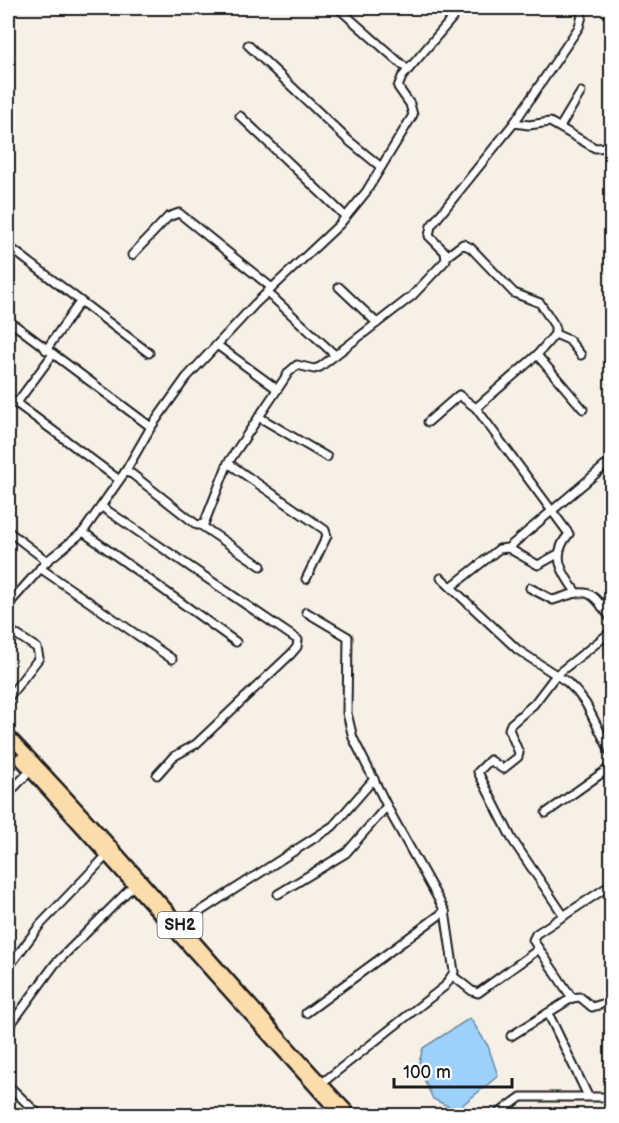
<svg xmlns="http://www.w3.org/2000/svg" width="619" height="1123" viewBox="0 0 619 1123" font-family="'Balsamiq Sans',sans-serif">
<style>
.water{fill:#9dd1fb;stroke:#6989a2;stroke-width:1.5}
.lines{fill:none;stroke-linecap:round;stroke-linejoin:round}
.street-casing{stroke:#1c1c1c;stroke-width:11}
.primary-casing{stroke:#1c1c1c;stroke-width:15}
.street{stroke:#fff;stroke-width:7}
.primary{stroke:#fddcac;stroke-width:10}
.labels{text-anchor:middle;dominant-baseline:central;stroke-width:4.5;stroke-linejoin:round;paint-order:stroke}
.shield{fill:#fff;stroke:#606060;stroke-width:1.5}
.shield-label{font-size:16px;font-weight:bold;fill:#1c1c1c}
</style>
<rect width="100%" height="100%" fill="#f6f0e7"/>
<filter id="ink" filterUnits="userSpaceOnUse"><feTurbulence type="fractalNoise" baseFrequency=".0167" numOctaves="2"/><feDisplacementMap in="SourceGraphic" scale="12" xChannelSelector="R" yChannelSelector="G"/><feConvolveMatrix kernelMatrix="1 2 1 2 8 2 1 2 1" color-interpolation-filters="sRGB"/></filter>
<g filter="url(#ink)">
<!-- water -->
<polygon class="water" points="470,1018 488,1046 498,1076 456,1110 433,1099 418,1066 423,1048"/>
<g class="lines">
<!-- street casing -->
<g class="street-casing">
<g id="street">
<polyline points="338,8 408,70"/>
<polyline points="248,45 348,140 381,167"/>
<polyline points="240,116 345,216"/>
<polyline points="514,123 579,27 582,16 579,8"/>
<polyline points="560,127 581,92"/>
<polyline points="8,246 149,353"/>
<polyline points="132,255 168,217 179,213 272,288"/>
<polyline points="447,256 463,244 471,248 514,293 540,303 555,326 555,334 537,355 476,408"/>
<polyline points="339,287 377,323"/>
<polyline points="267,292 335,355"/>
<polyline points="8,320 151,427"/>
<polyline points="555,334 569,340 581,355"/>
<polyline points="217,345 277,389"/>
<polyline points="46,350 80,302"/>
<polyline points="537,355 583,409"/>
<polyline points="8,397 118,479"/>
<polyline points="16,404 53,354"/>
<polyline points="259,417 327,457"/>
<path d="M428,422L459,395L476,408L569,534C550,555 562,573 576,592"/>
<polyline points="228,463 325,530 327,536 306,579"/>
<polyline points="125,472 151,427 186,378 255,304 340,224 366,192 413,115 410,104 398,87 402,77 461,8"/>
<polyline points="102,507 298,640 297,647 291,654 196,744 173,757 157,775"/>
<polyline points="202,526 261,566"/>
<polyline points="8,531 47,561"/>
<polyline points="83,532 236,642"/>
<polyline points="508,548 606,465"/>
<polyline points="40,568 172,659"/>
<polyline points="441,578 518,650 567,682 577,692 586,704 612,755"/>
<polyline points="451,587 499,549 508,548 538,565 558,554"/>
<path d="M530,588L553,600C590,588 589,588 612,620"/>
<polyline points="8,605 47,561 83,532 125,472 132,474 197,525 204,524 228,463 289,372 297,365 314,369 320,367 412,296 446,260 445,252 429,236 431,226 514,123 529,125 550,122 595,148 612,147"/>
<polyline points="602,607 612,594"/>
<polyline points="306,612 348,637 347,713 353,738 392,816 445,911 454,972 445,986 322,1083"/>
<polyline points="8,629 37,648 39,658 8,698"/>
<polyline points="8,794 31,770"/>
<polyline points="546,813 612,766"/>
<polyline points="612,884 536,934 533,940 572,998 580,997 592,1007 612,1001"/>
<polyline points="278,894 346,853 387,806"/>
<polyline points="564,916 512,839 478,772 490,760 503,769 518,757 519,753 509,729 511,724 534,704 556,675 612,631"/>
<polyline points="179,925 333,826 374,779"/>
<polyline points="8,968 40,925 108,854"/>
<polyline points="453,976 472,991 478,993 539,949"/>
<polyline points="306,1013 445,911"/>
<polyline points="548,1013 588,1096"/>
<polyline points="8,1028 55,964 134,885"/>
<polyline points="511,1036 572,998"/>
<polyline points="8,1085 40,1116"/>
<polyline points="495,1116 521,1097 612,1097"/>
</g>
</g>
<!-- primary casing -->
<g class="primary-casing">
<g id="primary">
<path d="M8,735C127,858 234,991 352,1116"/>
<polyline points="20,759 341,1116"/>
</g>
</g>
<!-- street -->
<use href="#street" class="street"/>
<!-- primary -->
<use href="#primary" class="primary"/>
</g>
</g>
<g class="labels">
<!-- shield labels -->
<rect class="shield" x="157.5" y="912" width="45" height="26" rx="4.5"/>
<g class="shield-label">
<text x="180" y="925">SH2</text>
</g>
</g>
<!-- margin -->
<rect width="619" height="1123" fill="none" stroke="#fff" stroke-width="30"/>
<rect x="15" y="15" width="589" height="1093" fill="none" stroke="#1c1c1c" stroke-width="2" filter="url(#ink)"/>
<!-- scale -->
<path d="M394 1078v9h118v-9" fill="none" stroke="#1c1c1c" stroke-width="3"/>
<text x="403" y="1078" font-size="18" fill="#1c1c1c" stroke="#ffffff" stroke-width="4.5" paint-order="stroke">100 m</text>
</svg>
